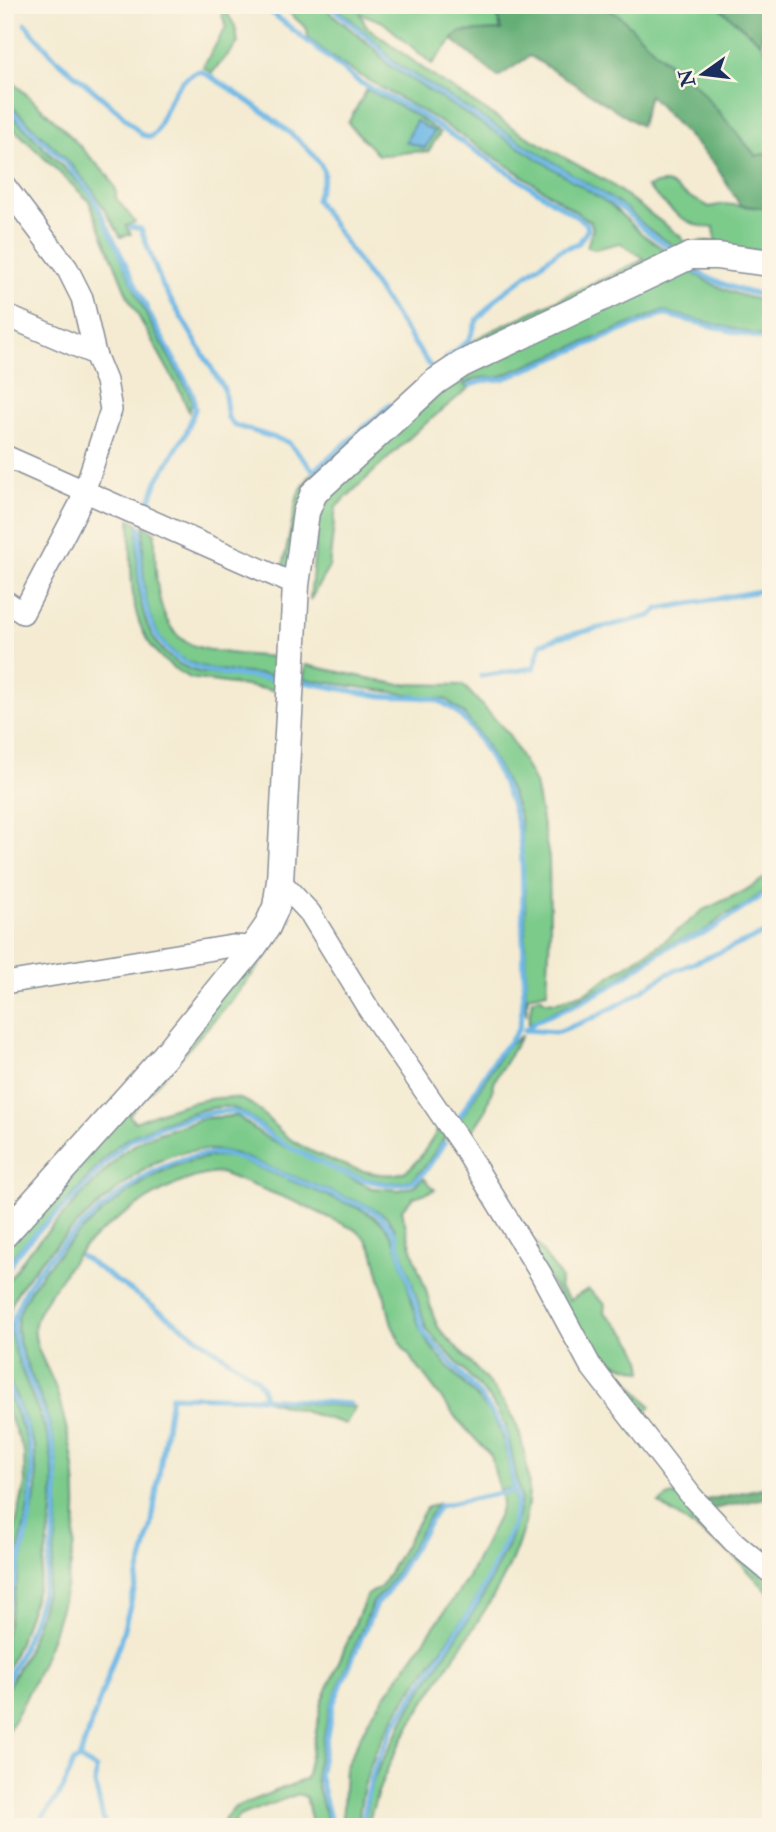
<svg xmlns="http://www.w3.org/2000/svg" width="776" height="1832" viewBox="0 0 776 1832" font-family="'IM FELL Double Pica',serif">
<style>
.green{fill:#7ccb8b;stroke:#4c7d74;stroke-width:2}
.forest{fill:#65af77;stroke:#406f6a;stroke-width:2}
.water{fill:#6db8e6;stroke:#4474a2;stroke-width:2}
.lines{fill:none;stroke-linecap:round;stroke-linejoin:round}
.stream{stroke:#6db8e6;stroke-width:5}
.minor-casing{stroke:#888d98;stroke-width:24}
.tertiary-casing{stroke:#888d98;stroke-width:29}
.minor{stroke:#fff;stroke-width:21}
.tertiary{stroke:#fff;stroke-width:26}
</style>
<rect width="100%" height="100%" fill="#fcf5e5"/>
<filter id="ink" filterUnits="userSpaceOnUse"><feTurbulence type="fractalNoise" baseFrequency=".0143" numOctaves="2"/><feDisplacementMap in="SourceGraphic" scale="14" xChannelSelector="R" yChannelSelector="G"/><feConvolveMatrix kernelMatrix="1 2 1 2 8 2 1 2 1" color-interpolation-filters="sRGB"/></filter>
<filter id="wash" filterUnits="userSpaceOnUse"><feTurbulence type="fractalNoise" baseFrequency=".00686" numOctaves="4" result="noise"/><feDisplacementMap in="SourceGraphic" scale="28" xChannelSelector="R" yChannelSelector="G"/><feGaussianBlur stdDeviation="1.57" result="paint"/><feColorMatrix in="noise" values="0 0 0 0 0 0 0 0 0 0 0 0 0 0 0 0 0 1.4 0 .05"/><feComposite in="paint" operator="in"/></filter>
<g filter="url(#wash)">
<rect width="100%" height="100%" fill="#f4ebd2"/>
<!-- green -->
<g class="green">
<polygon points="219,5 225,5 225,10 235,26 238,43 212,73 203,67 226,27"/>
<path d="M281,5H321L375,49L388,65L611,205L642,234L672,255L481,344L317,483L294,575L282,571L298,494L311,474L315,475L435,371L481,336L645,259L620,243L595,249L587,247L593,228L590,221C532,183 475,142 415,107C378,85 339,67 308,37L307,29Z"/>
<path d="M334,5H495L501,30L459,32L432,64L383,22L360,13L366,26L436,78L519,132L608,182L680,236L687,245L703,241L716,242L714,227C685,229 667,205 647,187C673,178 669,186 688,196C695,200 702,202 709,207L724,204L771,209V251L677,248L646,227L626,208L394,62L380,45Z"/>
<polygon points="599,5 716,5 761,43 771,57 771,152 756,156 696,85"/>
<polygon points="5,75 60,125 109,177 116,190 116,198 135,222 126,226 131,234 121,237 92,189 66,159 5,100"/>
<path d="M367,89L412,113L440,133L428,152C411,149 396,156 378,155L348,123Z"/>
<polygon points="5,109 89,193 110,233 149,321 187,389 192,402 189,412 181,393 129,299 89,201 5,120"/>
<path d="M683,266C710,286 737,297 771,302V338L662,311L499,377C487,377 473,377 464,385L469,388L419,429L336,507L329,567L310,600L318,519L323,504L334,488L450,383Z"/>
<path d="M130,519L138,524C136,580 133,655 201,673L282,681L280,691L190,678C122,643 133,584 130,519Z"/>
<path d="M144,525L155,533C155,569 153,635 198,647C225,655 257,655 285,658L282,676C254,673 223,673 197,665C139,647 141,573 144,525Z"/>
<polygon points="306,665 396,684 463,685 508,733 535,783 549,858 550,929 547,992 528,996 526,1015 525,897 520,817 511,792 485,743 464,714 447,700 303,679"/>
<polygon points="771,874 771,885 746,905 725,915 703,932 669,944 639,962 614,982 528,1024 532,1000 540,997 545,1001 556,1002 584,993 663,942 703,910 744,891"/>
<path d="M286,929L264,960L230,1002L129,1115L135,1122C161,1111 212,1092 240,1099C260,1105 270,1124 286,1136C308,1153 386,1189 410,1168C423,1157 432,1138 442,1124L448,1133C438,1146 428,1165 416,1176C390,1199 302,1154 277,1138C262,1127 247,1110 228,1107C206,1104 146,1128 127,1139C105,1153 88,1178 71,1197C49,1220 24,1240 5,1266V1244L273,931Z"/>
<polygon points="522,1035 496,1078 485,1112 464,1143 455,1128 504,1050"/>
<path d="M237,1116L267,1138L372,1188L400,1190L413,1186L424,1178L435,1190L414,1197L402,1209C407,1237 416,1263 426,1290C429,1301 432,1314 437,1325C442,1334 451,1342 458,1349C481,1375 513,1404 521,1439C526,1459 531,1482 528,1502C522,1555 492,1601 462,1645C425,1701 382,1760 368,1827H365L368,1796L376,1773L409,1710L482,1598L508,1544L518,1516L521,1499L506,1426L490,1399L427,1330L394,1227L386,1216L370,1207L236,1154C212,1147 182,1149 159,1161C121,1181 19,1269 10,1310C4,1340 34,1397 44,1426C70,1498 36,1608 5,1674V1636L37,1489L35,1447L5,1367V1286L29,1251L122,1153L145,1138L174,1128L205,1118Z"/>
<path d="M471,1140L515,1213L561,1278L559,1288L570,1300L588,1289L605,1304L604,1312C622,1328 642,1346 643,1372L613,1363L651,1407L640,1416L634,1417L467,1147Z"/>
<path d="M221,1156L235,1158L363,1210C371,1215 379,1219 385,1226C403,1246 408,1300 420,1328C433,1358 472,1387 492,1416C505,1436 508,1464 513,1488L499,1490L491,1456L457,1419L402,1346L392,1325L374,1254L367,1240L356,1230L296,1202L221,1173C179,1173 112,1219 83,1248C72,1259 64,1274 55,1287C47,1298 38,1310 35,1324C32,1346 47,1365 54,1384C60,1399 63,1415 67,1431C94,1534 58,1646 5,1736C5,1723 2,1705 6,1693C10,1680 19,1668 25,1655C40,1618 52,1578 56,1538C60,1496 60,1453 46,1412C39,1390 17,1349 17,1327C18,1276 125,1186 170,1168C187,1161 204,1157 221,1156Z"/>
<path d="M5,1389C13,1407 23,1425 27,1444C39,1489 17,1555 5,1599V1574L25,1484L24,1452L5,1405Z"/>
<polygon points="266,1400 355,1407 346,1424"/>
<path d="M514,1492C519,1517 505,1542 494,1563C488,1576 482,1589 475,1601C432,1669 358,1741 359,1827H342L345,1768L369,1719L466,1581L499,1515L502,1503L501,1495Z"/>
<polygon points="675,1495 685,1500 729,1545 771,1584 771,1595 733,1555 659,1503 669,1496"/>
<polygon points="437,1504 385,1590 373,1602 331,1704 316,1771 317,1784 329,1827 313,1827 306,1797 298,1794 239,1816 235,1821 234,1827 224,1827 224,1820 235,1807 306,1779 322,1702 367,1595 381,1587 426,1508"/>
</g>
<!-- forest -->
<g class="forest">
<polygon points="495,5 599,5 620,16 665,61 696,85 756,156 771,152 771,209 740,205 714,163 649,95 641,126 530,56 498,77 453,40 459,32 501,30"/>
<polygon points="716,5 771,5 771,8 767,9 761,43"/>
<polygon points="771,1486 771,1497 709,1510 702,1501"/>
</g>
<!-- water -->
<polygon class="water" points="416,121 434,132 425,148 406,142"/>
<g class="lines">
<!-- stream -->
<g class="stream">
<polyline points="262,5 359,82 413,110 586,223 588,229 579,243 558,251 498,297 477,320 469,340 446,359"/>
<polyline points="329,5 377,45 392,64 623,209 644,229 674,251"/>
<path d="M25,24L56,59L118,111L142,135L151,137L156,132C166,110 174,78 200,71C223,82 323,149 324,174C324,181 318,192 316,200L432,369"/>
<polyline points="5,105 63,160 91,193 155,325 193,394 195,409 186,433 157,481 146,511"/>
<polyline points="131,227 141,229 162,285 224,389 228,418 234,425 288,442 314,471 390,405"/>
<path d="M688,267C715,283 740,292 771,297"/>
<polyline points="470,385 488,380 503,379 663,314 771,341"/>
<path d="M140,527C139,575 138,644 192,666C218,676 250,676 278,679"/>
<polyline points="481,676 534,668 541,644 560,637 651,616 658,609 771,589"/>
<path d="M304,682C330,687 356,692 382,696C402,698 428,694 445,704C473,718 507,785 515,815C525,850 522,890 523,926C523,958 527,995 519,1027C515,1039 501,1050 494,1060C481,1080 470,1100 458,1120"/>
<polyline points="524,1030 557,1032 591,1019 629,999 667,974 771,931"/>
<polyline points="526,1030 536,1021 579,1003 611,986 666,948 707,932 758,899 771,887"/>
<polyline points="81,1256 257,1379 262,1387 264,1398"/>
<path d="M5,1273C11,1265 16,1255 23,1247C39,1228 59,1213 76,1196C93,1178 108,1157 128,1142C147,1129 216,1105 238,1113C251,1117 262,1130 273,1137C303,1156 382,1198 415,1180C427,1173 436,1154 444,1143"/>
<path d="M5,1380C14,1400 26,1423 30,1445C40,1500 20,1561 5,1614"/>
<path d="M5,1684C46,1609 74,1496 44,1414C36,1393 11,1343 13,1324C16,1305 29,1282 41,1268C65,1238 129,1182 163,1167C176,1161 195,1155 209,1154C227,1152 244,1160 260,1166C287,1176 313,1187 339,1197C350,1202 363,1205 373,1211C383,1217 389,1225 395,1234L424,1333L482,1398L504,1431L517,1500L513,1525L477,1601L393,1727L374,1769L365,1805L363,1827"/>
<polyline points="79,1759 121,1639 151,1528 171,1396 264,1398 350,1404"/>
<polyline points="36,1827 63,1789 73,1762 79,1759 96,1769 95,1784 105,1827"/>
<polyline points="332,1827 319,1775 333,1704 376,1604 386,1594 439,1506 515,1490"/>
</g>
</g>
</g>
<g filter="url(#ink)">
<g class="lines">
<!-- minor casing -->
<g class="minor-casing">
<g id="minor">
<polyline points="5,186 67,268 82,298 95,354 106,381 111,410 80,504 23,613 5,601"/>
<polyline points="5,315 95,354"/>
<polyline points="5,456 296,585"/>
<polyline points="280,881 310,913 368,1008 464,1148 541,1274 590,1365 693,1498 734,1542 771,1573"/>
<polyline points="5,983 232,946 253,947"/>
</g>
</g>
<!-- tertiary casing -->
<g class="tertiary-casing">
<polyline id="tertiary" points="5,1234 164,1057 253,947 267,927 276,907 280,881 296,585 306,512 314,493 435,382 462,364 690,256 717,256 771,263"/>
</g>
<!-- minor -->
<use href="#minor" class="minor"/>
<!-- tertiary -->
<use href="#tertiary" class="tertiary"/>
</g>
</g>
<!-- margin -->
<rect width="776" height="1832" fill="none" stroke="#fcf5e5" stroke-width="28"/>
<!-- north arrow -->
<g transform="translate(703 74) rotate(256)" stroke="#fcf5e5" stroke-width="5" paint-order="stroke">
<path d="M0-5L12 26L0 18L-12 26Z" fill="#1b2f5e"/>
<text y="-10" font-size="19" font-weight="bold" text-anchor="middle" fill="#1b2f5e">N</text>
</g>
</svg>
